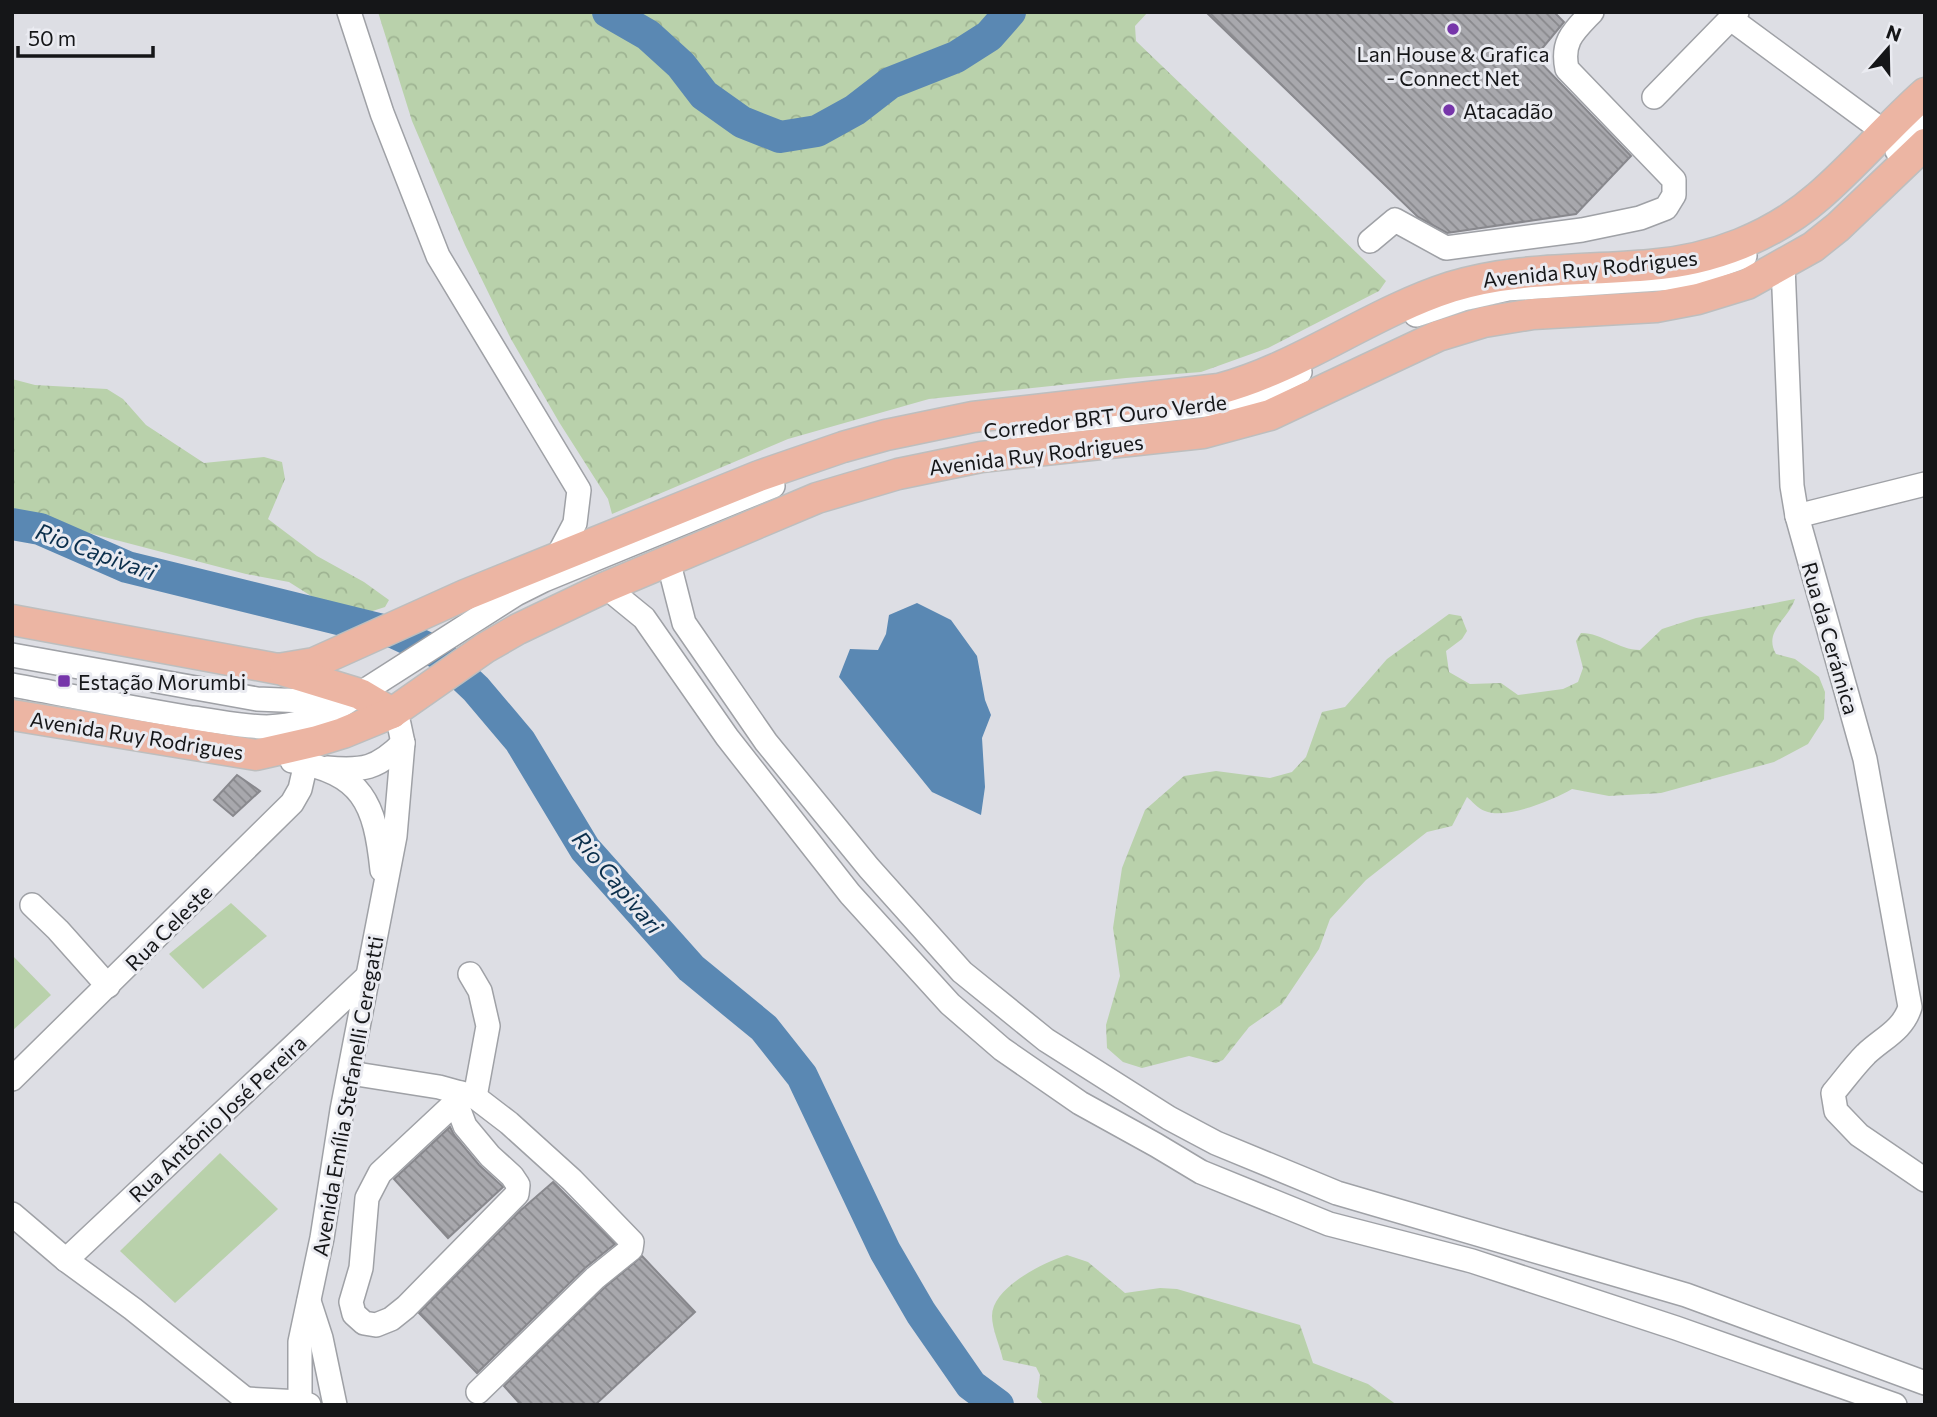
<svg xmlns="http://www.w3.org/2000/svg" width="1937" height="1417" viewBox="0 0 1937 1417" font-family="Commissioner,sans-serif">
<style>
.green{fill:#b9d1ab}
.forest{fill:url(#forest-crowns)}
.water{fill:#5a88b3}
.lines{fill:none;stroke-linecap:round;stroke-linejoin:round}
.river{stroke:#5a88b3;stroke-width:32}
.building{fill:url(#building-back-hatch);stroke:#88888d;stroke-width:2}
.minor-casing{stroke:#9fa1a6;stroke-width:26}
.major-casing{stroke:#bdbebe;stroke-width:33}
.minor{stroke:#fff;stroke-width:23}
.major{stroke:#ecb5a3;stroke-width:30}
.poi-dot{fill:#7635aa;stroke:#eaebf1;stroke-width:2.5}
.labels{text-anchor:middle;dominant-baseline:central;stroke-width:6;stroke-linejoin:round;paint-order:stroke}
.poi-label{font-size:21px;fill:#151618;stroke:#eaebf1;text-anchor:start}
.street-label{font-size:21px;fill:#151618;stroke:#eaebf1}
.water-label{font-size:23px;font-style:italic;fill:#0b2f4c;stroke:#eaebf1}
</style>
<defs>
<pattern id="forest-crowns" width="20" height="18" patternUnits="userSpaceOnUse" patternTransform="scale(1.75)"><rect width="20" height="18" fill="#b9d1ab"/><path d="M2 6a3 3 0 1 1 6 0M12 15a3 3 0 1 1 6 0" fill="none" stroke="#9eb392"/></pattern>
<pattern id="building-back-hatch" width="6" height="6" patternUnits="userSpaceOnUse" patternTransform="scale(1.75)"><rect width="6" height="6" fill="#a8a8ad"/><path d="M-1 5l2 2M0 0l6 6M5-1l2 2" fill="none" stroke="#88888c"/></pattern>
</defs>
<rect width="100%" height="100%" fill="#dddee4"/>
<!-- green -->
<g class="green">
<polygon points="231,903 267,936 203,989 169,954"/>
<polygon points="12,955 51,995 12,1031"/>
<polygon points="220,1153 278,1209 175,1303 120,1251"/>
</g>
<!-- forest -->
<g class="forest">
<polygon points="378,12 1148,12 1135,26 1136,41 1386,281 1379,291 1268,348 1201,372 1126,378 929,399 788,439 612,514 608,499 559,422 511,339 465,245 412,121"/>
<polygon points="12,379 35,385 107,389 123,399 146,425 204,463 264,457 282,462 285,479 268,519 317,556 364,582 389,600 385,607 354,617 338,613 289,582 246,574 24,516 12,506"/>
<path d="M1795,599C1788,620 1763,631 1776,654L1795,659L1819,677L1825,692L1824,719L1808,744L1774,762L1661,793L1609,796L1572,789C1553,800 1506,820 1485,811C1478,809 1472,801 1467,797L1452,826L1427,832L1366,880L1330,919L1319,949L1282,1004L1249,1027L1223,1060L1216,1063L1189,1056L1142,1068L1123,1062L1107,1048L1106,1025L1120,976L1113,928L1122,868L1145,810L1184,776L1216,771L1270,778L1292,772L1306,757L1322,712L1345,707L1387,659L1449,614L1461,616L1467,631L1462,639L1446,651L1449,672L1470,684L1501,683L1518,695L1563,689L1578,682L1583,668L1576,641L1581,633C1603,633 1618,650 1640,650L1662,629L1696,618Z"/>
<path d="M1067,1255L1088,1262L1125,1293L1160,1288L1177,1289L1300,1325L1313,1363L1368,1384L1397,1405H1044L1037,1397L1040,1375L1036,1367L1003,1360C1000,1346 992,1329 992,1316C992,1287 1045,1262 1067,1255Z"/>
</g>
<!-- water -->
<polygon class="water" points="917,603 951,620 977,656 985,700 991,715 982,738 985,787 981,815 932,792 839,677 850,649 878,650 886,634 889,615"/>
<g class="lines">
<!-- river -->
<g class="river">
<polyline points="608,12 648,35 681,65 704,95 742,122 780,137 817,131 855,110 890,83 956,57 989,36 1010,12"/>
<polyline points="12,524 40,529 127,567 395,633 438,653 476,689 520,741 585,849 691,968 764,1028 802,1076 885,1251 921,1313 971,1385 998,1405"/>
</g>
</g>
<!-- building -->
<g class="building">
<polygon points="1206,12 1554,12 1564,22 1535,57 1631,156 1576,214 1447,233 1418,217"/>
<polygon points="237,775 260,791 233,816 214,800"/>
<polygon points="450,1127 454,1135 479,1165 503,1187 448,1238 394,1179"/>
<polygon points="553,1182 615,1244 585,1268 477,1373 419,1313 521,1210"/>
<polygon points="642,1256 695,1312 595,1405 521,1405 504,1386 604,1288"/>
</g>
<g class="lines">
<!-- minor casing -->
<g class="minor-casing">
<g id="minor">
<polyline points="349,12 382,113 438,256 579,490 575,523 556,559"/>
<polyline points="1731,19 1883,131"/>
<polyline points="1654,97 1737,12"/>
<polyline points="1897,151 1925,125"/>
<path d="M1370,241L1395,220L1446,248L1582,230L1640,218L1666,208L1674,195V180L1567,69C1561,41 1574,31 1592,12"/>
<path d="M1783,265L1792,486L1797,516L1865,759L1910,1007C1903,1030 1883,1038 1866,1054C1854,1066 1844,1080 1833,1093L1836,1111L1859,1135L1925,1180"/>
<polyline points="1416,315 1463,299 1508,289 1674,278 1699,273 1745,256"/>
<polyline points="1017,427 1222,403 1263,390 1300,372"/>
<polyline points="1797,516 1925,484"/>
<polyline points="668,560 684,623 766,742 869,868 962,972 1046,1040 1169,1118 1216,1143 1337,1193 1686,1295 1925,1383"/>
<polyline points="606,587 644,618 727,737 850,894 950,1004 1002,1049 1080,1103 1156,1145 1201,1172 1329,1224 1472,1261 1676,1328 1895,1405"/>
<polyline points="12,655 257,699 305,701 350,696"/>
<path d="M12,685C72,696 132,708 192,718C217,721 242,727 267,727C293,726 317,720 339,707L516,594L544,580L773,486"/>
<path d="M292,761C363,773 375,803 382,870"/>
<path d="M327,768C363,771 377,769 403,743"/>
<polyline points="32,905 58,930 108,986"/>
<polyline points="470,974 480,991 488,1026 475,1097"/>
<polyline points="350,1073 439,1087 475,1097 509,1123 572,1180 632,1242 631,1249 595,1278 478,1392"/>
<polyline points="12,1079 292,803 300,789 306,763"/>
<polyline points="456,1102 380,1173 367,1198 361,1268 351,1302 354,1314 364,1323 376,1325 391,1319 406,1307 517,1194 518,1185 512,1176 490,1156 465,1126 456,1102 461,1093"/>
<polyline points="12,1214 66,1260 133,1309 253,1405"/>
<polyline points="66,1260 368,976"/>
<polyline points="309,1301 321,1338 335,1405"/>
<polyline points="247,1399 300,1402 309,1405"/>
<polyline points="300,1405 300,1342 322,1238 342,1110 395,836 403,743 399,724 392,713"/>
</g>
</g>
<!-- major casing -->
<g class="major-casing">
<g id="major">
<path d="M12,620L278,669L314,663L465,595L759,476L843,447L886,435L973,417L1219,389C1301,367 1370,313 1451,287C1515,267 1584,271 1650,265C1712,260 1772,237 1819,196C1856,164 1888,126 1925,93"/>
<polyline points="285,671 360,694 392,713"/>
<polyline points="12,715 256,755 317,741 343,733 392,713 485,648 518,629 606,587 817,498 898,474 981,457 1203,433 1270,415 1438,336 1484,322 1533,314 1656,307 1698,299 1747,284 1813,247 1838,227 1925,144"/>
</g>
</g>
<!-- minor -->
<use href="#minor" class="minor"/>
<!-- major -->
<use href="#major" class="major"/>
</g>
<!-- markers -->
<g class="poi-dot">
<circle cx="1453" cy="29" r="7"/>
<circle cx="1449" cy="110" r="7"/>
<rect x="57" y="674" width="14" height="14" rx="3.5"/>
</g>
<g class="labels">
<!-- poi labels -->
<g class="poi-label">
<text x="1453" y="53" text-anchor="middle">Lan House &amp; Grafica<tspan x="1453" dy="24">- Connect Net</tspan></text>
<text x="1463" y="110">Atacadão</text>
<text x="78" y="681">Estação Morumbi</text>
</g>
<!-- street labels -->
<g class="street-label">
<text transform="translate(1590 268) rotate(-6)">Avenida Ruy Rodrigues</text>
<text transform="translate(1105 416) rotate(-7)">Corredor BRT Ouro Verde</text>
<text transform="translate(1036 454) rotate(-7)">Avenida Ruy Rodrigues</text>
<text transform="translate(1831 638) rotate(74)">Rua da Cerámica</text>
<text transform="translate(137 735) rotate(9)">Avenida Ruy Rodrigues</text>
<text transform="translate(168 927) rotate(-45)">Rua Celeste</text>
<text transform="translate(347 1096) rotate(-80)">Avenida Emília Stefanelli Ceregatti</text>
<text transform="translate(217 1118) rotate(-43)">Rua Antônio José Pereira</text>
</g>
<!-- water labels -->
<g class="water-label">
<text transform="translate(96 551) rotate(20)">Rio Capivari</text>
<text transform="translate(618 882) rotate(50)">Rio Capivari</text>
</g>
</g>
<!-- border -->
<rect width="1937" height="1417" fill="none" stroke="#151618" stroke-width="28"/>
<!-- north arrow -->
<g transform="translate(1888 49) rotate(20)" stroke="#eaebf1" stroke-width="5" paint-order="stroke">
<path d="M0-5L12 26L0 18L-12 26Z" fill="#151618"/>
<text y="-10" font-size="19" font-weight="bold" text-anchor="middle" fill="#151618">N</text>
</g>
<!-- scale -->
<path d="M18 46v10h135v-10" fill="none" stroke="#151618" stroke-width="3.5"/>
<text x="28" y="46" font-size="21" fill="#151618" stroke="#eaebf1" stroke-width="5" paint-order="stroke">50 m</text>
</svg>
